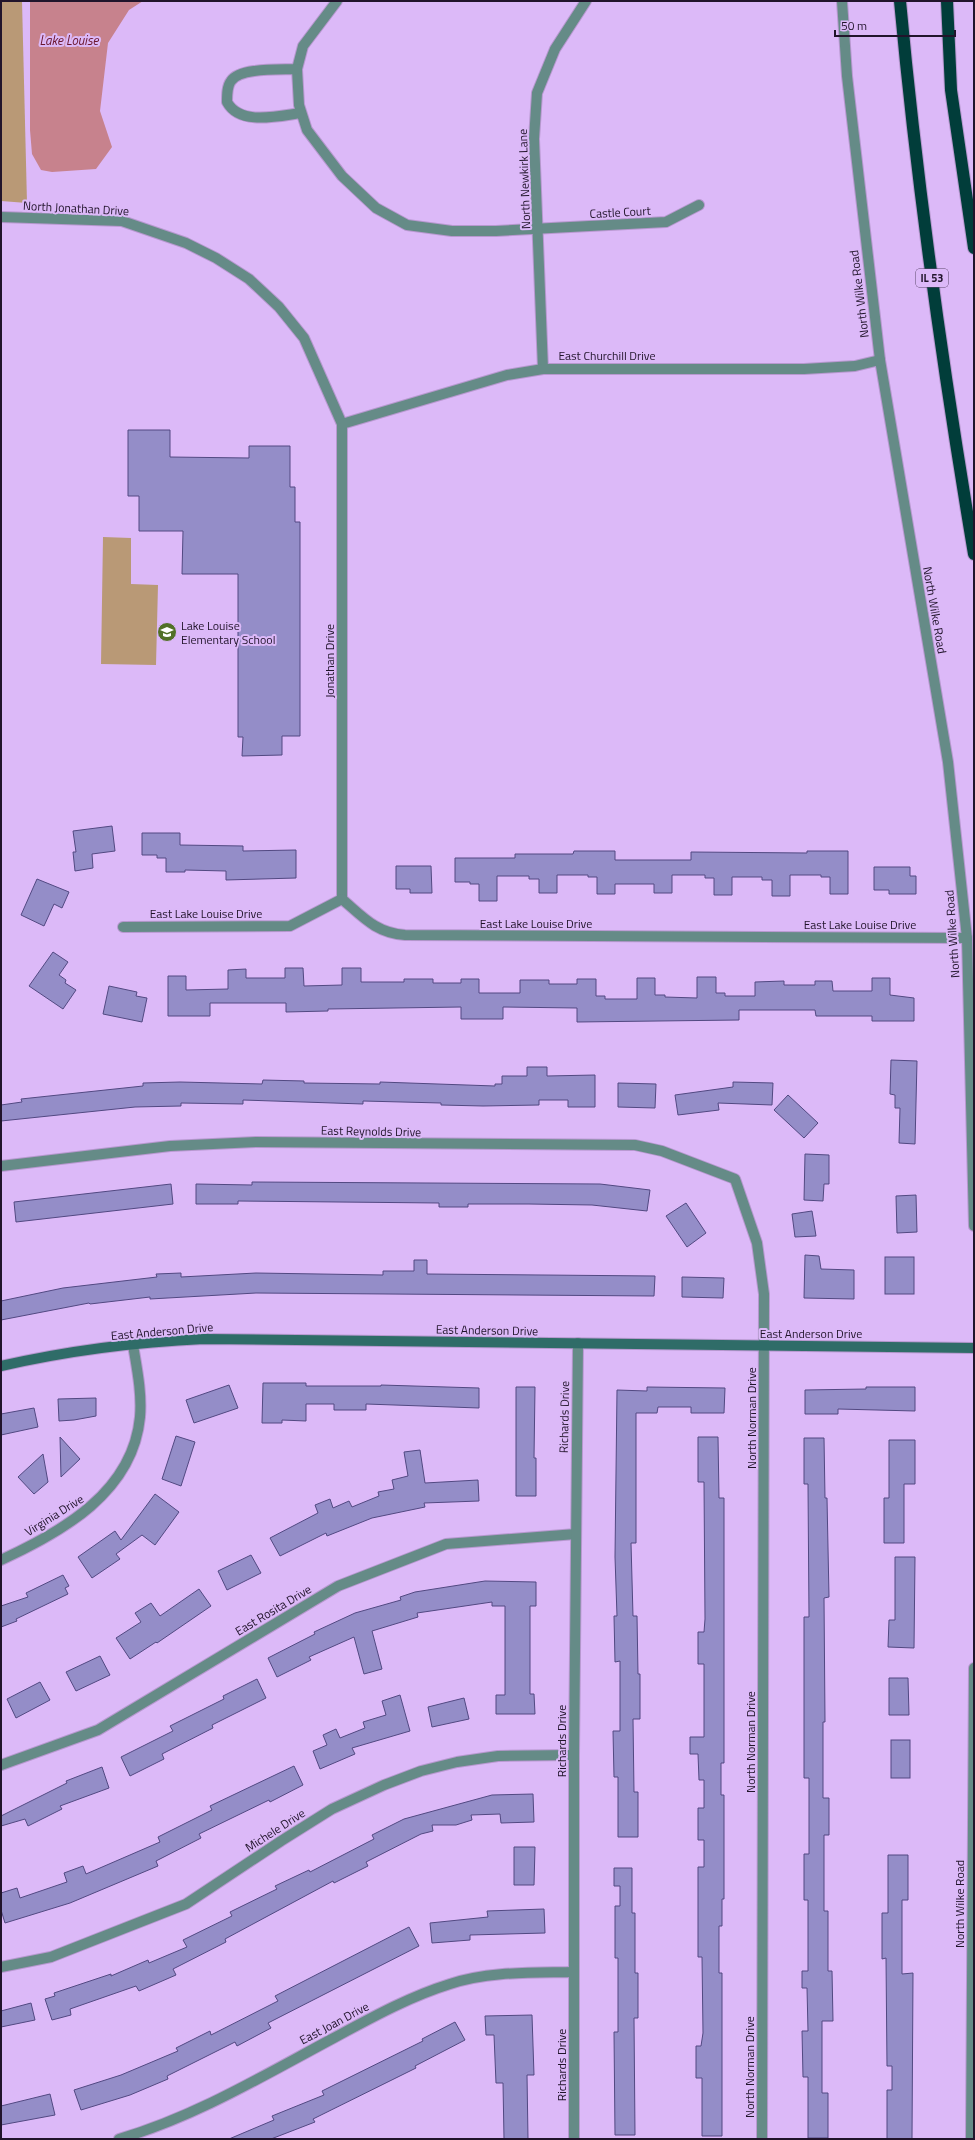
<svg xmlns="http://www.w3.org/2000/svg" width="975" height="2140" viewBox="0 0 975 2140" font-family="'Titillium Web',sans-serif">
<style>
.green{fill:#b99976}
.water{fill:#c7828d}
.building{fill:#948dc8;stroke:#524982}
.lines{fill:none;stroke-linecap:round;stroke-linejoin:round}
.street-casing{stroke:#b798cf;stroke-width:12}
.secondary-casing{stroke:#b798cf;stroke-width:12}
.highway-casing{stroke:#b798cf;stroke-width:14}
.street{stroke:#658b87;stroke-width:10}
.secondary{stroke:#2f6c68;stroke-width:10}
.highway{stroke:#013d3a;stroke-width:12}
.labels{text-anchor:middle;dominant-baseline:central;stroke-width:4;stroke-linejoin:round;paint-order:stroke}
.shield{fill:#dcb9f8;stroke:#594668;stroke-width:1}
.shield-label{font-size:11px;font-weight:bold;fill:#21142b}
.street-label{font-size:12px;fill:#21142b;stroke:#dcb9f8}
.poi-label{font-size:12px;fill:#21142b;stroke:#dcb9f8;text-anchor:start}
.water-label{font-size:13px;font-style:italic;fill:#6a162e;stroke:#dcb9f8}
</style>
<rect width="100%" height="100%" fill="#dcb9f8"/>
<!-- green -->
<g class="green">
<polygon points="1,1 22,1 27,203 1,201"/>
<polygon points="103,537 131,538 131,584 158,585 156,665 101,664"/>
</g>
<!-- water -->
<polygon class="water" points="30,1 143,1 129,10 108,43 100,111 112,147 96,169 52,172 41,170 32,154 30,130"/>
<!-- building -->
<g class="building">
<polygon points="128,430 170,430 170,457 249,458 249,446 290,446 290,487 295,487 295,522 300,522 300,736 282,736 282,755 242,756 243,737 238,737 238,574 182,574 183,531 139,531 139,496 128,496"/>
<polygon points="112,826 115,851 92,854 93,868 75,871 73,852 76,852 73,831"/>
<polygon points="142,833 180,833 180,845 243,846 243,851 296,850 296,878 226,880 226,871 185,870 185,872 166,872 166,858 157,858 157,855 142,855"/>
<polygon points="574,851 615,851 615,860 691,860 691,852 807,853 807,851 848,851 848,894 830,894 830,877 821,877 821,875 790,875 790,896 772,896 772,880 762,880 762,877 732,877 732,895 714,895 714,878 705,878 705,875 672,875 672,893 654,893 654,884 615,884 615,894 597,894 597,877 588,877 588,875 557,875 557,893 539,893 539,879 529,879 529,876 497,876 497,901 479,901 479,884 470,884 470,882 455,882 455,858 515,858 515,854 573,854"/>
<polygon points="396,866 431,866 432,893 410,893 410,889 396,889"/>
<polygon points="874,867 910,867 910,876 916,876 916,894 889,894 889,890 874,890"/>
<polygon points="37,879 69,892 62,908 54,904 44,926 21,915"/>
<polygon points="53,952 68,962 59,975 66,980 65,983 76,990 63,1009 29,986"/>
<polygon points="285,968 303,968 304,986 342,985 342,968 361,968 361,982 404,982 404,979 433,979 433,983 461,983 461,979 479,979 479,993 520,993 520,980 549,980 549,984 577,984 577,979 596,979 596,996 605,996 605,999 637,999 637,978 655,978 655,995 665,995 665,997 697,998 697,977 716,977 716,993 725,993 725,996 755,996 755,982 784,981 784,985 815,985 815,981 832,981 833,991 872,991 872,978 890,978 890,995 914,998 914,1021 872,1021 872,1016 816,1016 815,1010 739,1010 739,1020 577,1022 577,1008 503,1007 503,1019 461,1019 461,1007 328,1009 328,1011 286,1012 286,1003 210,1003 210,1016 168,1016 168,976 186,976 186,990 228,989 228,970 246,969 246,978 285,978"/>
<polygon points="109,986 137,992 136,996 147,998 142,1022 103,1014"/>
<polygon points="891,1060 917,1061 915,1144 899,1143 900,1108 895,1108 895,1095 890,1094"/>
<polygon points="527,1067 547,1067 547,1076 595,1075 595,1107 568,1107 568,1100 539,1100 539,1105 483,1106 441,1105 441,1103 363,1101 363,1104 243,1100 243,1104 181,1103 181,1106 135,1107 1,1121 1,1105 22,1102 21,1099 143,1086 143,1083 180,1082 262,1084 263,1080 304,1081 304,1083 380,1084 380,1082 495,1086 495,1084 502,1084 502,1076 527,1076"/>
<polygon points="733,1082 773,1083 772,1105 718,1103 719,1110 678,1115 675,1095 733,1087"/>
<polygon points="618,1083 656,1084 655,1108 618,1107"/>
<polygon points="788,1095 818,1123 804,1138 774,1110"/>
<polygon points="805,1154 829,1155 829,1184 824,1184 823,1201 804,1200"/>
<polygon points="252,1182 600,1184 650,1190 647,1211 592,1205 529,1204 468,1204 468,1207 439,1207 439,1203 238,1201 238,1204 196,1204 196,1184 252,1185"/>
<polygon points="171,1184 173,1204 16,1222 14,1202"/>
<polygon points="916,1195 917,1232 897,1233 896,1196"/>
<polygon points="686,1203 706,1233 687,1247 666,1216"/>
<polygon points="812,1211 816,1236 795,1237 792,1214"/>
<polygon points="805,1255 819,1256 821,1269 854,1270 854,1299 804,1298"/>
<rect x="885" y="1257" width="29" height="37"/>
<polygon points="414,1260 427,1260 427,1274 655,1276 654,1296 256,1293 150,1299 150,1297 90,1304 89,1303 1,1320 1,1301 63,1288 157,1277 156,1274 181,1273 181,1277 256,1273 383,1275 383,1271 414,1271"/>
<polygon points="682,1277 724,1278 723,1298 682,1297"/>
<polygon points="263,1383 306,1383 306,1386 381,1386 381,1385 479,1388 479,1408 366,1404 366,1410 334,1410 334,1404 306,1404 306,1421 282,1420 282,1423 262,1423"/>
<polygon points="229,1385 238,1408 194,1423 186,1400"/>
<polygon points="516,1387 535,1387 534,1458 536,1458 536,1496 516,1496"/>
<polygon points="647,1387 725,1388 724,1413 691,1413 691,1407 658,1407 657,1413 636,1413 636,1543 631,1543 633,1616 637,1616 638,1674 640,1674 640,1719 633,1719 634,1792 638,1792 638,1837 618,1837 618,1777 614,1777 613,1731 620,1731 620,1661 615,1662 614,1616 617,1616 615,1557 617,1390 647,1391"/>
<polygon points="866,1387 915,1387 915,1411 838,1409 838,1414 805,1414 805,1390 866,1389"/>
<polygon points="96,1398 96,1416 74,1420 59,1421 58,1399"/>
<polygon points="34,1408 38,1427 1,1435 1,1414"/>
<polygon points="176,1436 195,1442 181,1486 162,1479"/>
<polygon points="60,1437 80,1459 61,1477"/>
<polygon points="698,1437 718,1437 719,1498 724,1498 724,1763 721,1763 721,1795 724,1795 724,1899 722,1899 722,1926 719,1926 719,1973 722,1973 722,2136 702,2136 702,2078 696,2078 696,2046 701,2046 703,2033 702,1957 698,1957 698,1867 704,1867 704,1840 698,1840 698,1808 704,1808 704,1780 699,1780 698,1754 690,1754 690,1737 704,1737 704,1664 698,1664 698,1632 704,1632 705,1619 704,1482 698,1482"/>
<polygon points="804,1438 824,1438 825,1498 827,1498 829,1597 824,1598 825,1722 823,1722 823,1798 829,1798 829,1835 824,1835 824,1911 828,1911 828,1971 832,1971 833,2021 822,2021 822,2093 828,2093 828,2138 808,2138 808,2077 803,2077 802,2031 808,2031 807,1988 802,1988 802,1971 808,1971 808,1900 804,1900 804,1854 809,1854 809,1778 804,1778 804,1617 809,1617 808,1484 804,1484"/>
<polygon points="889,1440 915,1440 915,1484 904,1484 904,1543 884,1543 884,1498 889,1498"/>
<polygon points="420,1450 425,1483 478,1480 479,1501 424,1503 425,1507 372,1518 327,1536 326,1533 280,1556 270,1538 318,1513 315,1505 330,1499 333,1508 349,1501 352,1507 379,1496 378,1492 394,1489 392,1480 408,1476 404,1452"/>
<polygon points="43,1454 48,1482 34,1494 18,1477"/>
<polygon points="155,1494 179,1512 155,1545 142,1535 116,1554 120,1559 92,1578 78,1557 115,1531 121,1540"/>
<polygon points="251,1555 261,1573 227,1590 218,1571"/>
<polygon points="895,1557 915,1557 914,1648 888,1647 889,1620 895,1620"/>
<polygon points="63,1575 69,1586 65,1588 68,1594 16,1619 17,1621 1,1627 1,1606 28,1597 26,1593"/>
<polygon points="485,1581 536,1582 536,1606 530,1606 530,1694 534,1694 535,1714 496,1714 496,1695 505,1695 505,1606 492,1606 492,1602 417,1613 418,1617 372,1631 382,1669 364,1674 354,1637 309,1657 311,1660 277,1677 268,1658 315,1634 314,1632 355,1613 401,1600 400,1597 415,1592"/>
<polygon points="199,1589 211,1606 157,1643 156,1642 130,1659 116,1638 141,1622 135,1613 151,1603 160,1616"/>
<polygon points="100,1656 110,1675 76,1691 66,1672"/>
<polygon points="889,1678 908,1678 909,1715 889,1715"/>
<polygon points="257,1679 266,1698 212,1725 213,1728 162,1754 164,1759 130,1776 121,1757 173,1731 170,1726 224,1699 223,1696"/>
<polygon points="40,1682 50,1700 16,1718 7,1699"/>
<polygon points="400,1695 410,1731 352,1748 355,1754 320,1769 313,1751 327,1745 323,1735 336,1729 340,1738 365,1728 363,1722 386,1715 382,1701"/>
<polygon points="464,1698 469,1719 432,1727 428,1707"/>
<rect x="891" y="1740" width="19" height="38"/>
<polygon points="294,1766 303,1785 270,1802 269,1800 199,1834 201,1838 156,1861 158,1866 70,1903 5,1923 1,1910 1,1893 17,1888 20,1898 67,1882 64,1873 83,1866 86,1874 160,1842 158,1837 212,1810 210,1806"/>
<polygon points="102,1767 109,1788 60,1806 62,1809 28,1826 25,1819 1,1826 1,1816 67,1783 66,1781"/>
<polygon points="533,1794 534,1822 501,1823 500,1814 471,1815 472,1820 456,1825 432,1825 433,1831 421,1834 366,1862 368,1866 334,1883 333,1881 225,1939 226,1942 173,1969 176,1975 139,1991 136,1986 70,2009 71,2015 52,2020 45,1999 55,1996 54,1993 111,1974 111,1976 148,1960 149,1963 187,1947 183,1940 232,1916 230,1912 277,1889 275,1886 309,1870 310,1872 374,1839 372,1835 404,1819 492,1795"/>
<polygon points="514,1847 535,1847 534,1885 514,1885"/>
<polygon points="888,1855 908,1855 908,1900 902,1900 902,1974 913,1973 912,2139 887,2139 887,2090 892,2090 892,2066 887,2066 886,1958 882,1959 882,1913 888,1913"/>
<polygon points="614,1868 632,1868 632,1913 635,1913 635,1973 638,1973 638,2018 634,2018 635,2135 615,2135 614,2032 618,2032 618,1958 615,1958 615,1906 620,1906 620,1886 614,1886"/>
<polygon points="544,1909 545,1933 470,1935 470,1940 432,1943 430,1923 488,1917 487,1911"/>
<polygon points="409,1927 419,1946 268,2023 271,2028 237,2046 235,2042 167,2076 168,2079 130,2095 81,2110 74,2090 121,2075 178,2051 176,2048 210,2031 211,2035 278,2001 275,1996"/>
<polygon points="31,2003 35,2020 1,2027 1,2011"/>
<polygon points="532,2015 534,2075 527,2075 528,2139 504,2139 503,2083 496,2083 494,2035 486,2035 485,2016"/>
<polygon points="455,2022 465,2040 415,2066 416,2068 313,2119 315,2122 271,2139 229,2139 274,2120 272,2116 324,2095 322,2091 423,2041 422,2039"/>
<polygon points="50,2094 55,2115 1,2125 1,2106"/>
</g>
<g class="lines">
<!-- street casing -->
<g class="street-casing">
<g id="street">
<polyline points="337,1 303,46 297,69 299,105 307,130 342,176 376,208 407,225 452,231 496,231 666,222 699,205"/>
<polyline points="842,1 847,76 880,360 948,762 967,938 974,1226"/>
<path d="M297,69C282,70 240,67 231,81C227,86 227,95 227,102C240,126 278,116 301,113"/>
<polyline points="1,217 122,221 186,243 216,258 249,279 279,307 304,338 342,424 342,899"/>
<polyline points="543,369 534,139 537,93 555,49 586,1"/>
<polyline points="342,424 507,375 543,369 804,369 855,366 880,360"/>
<path d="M342,899C363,917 376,933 405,935L967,938"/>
<polyline points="123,927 290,926 342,899"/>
<polyline points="1,1166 170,1146 256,1142 635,1145 662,1151 735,1179 757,1243 764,1294 762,2139"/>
<path d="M1,1560C62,1532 133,1492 140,1417C142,1393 137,1369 133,1345"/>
<polyline points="1,1765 98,1730 338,1586 446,1544 576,1534"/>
<polyline points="1,1967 51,1957 186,1904 281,1841 332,1809 384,1785 421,1771 457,1762 498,1756 574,1755"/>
<path d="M119,2139C194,2117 261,2077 330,2040C369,2019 408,1997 450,1984C489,1971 533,1973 574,1972"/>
<polyline points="574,2139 574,1755 578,1343"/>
<polyline points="971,2139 974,1668"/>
</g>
</g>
<!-- secondary casing -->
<g class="secondary-casing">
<path id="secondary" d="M1,1366C67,1351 136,1342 204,1339L974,1348"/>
</g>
<!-- highway casing -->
<g class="highway-casing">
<g id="highway">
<path d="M900,1C917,186 943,370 974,554"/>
<polyline points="947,1 951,90 974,248"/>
</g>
</g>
<!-- street -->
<use href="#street" class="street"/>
<!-- secondary -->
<use href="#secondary" class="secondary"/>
<!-- highway -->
<use href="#highway" class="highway"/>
</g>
<!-- icons -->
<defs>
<g id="school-disc" transform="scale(1)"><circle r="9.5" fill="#517027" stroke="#dcb9f8"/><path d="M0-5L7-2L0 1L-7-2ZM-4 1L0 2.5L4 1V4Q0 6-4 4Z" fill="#fff"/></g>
</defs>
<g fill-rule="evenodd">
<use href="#school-disc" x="167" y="632"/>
</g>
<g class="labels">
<!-- shield labels -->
<rect class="shield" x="916" y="269" width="32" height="18" rx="3"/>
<g class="shield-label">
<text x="932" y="278">IL 53</text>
</g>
<!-- street labels -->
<g class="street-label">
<text transform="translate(524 179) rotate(-92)">North Newkirk Lane</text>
<text transform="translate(76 208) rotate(3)">North Jonathan Drive</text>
<text transform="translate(620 212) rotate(-3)">Castle Court</text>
<text transform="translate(859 294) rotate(-97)">North Wilke Road</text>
<text x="607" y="355">East Churchill Drive</text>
<text transform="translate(935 610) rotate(80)">North Wilke Road</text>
<text transform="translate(329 661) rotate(-90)">Jonathan Drive</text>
<text x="206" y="913">East Lake Louise Drive</text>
<text x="536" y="923">East Lake Louise Drive</text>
<text x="860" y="924">East Lake Louise Drive</text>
<text transform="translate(952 934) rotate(-94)">North Wilke Road</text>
<text transform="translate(371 1131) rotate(1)">East Reynolds Drive</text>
<text transform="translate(487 1330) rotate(1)">East Anderson Drive</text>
<text transform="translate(162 1331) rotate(-5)">East Anderson Drive</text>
<text x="811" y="1333">East Anderson Drive</text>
<text transform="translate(564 1417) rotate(-89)">Richards Drive</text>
<text transform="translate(751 1418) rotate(-90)">North Norman Drive</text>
<text transform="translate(54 1515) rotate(-32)">Virginia Drive</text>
<text transform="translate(273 1610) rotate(-31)">East Rosita Drive</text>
<text transform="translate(561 1741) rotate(-90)">Richards Drive</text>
<text transform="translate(750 1742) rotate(-90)">North Norman Drive</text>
<text transform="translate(275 1830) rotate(-33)">Michele Drive</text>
<text transform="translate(959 1904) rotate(-90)">North Wilke Road</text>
<text transform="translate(334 2023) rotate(-28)">East Joan Drive</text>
<text transform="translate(561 2065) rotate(-90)">Richards Drive</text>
<text transform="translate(749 2067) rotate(-90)">North Norman Drive</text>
</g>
<!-- poi labels -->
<g class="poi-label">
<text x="181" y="625">Lake Louise<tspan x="181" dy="14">Elementary School</tspan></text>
</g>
<!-- water labels -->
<g class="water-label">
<text x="69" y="40">Lake Louise</text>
</g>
</g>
<!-- border -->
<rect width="975" height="2140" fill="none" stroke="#21142b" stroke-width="4"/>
<!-- scale -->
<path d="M835 30v6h120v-6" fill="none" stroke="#21142b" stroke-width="2"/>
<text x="841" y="30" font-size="12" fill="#21142b" stroke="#dcb9f8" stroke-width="3" paint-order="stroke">50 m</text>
</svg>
